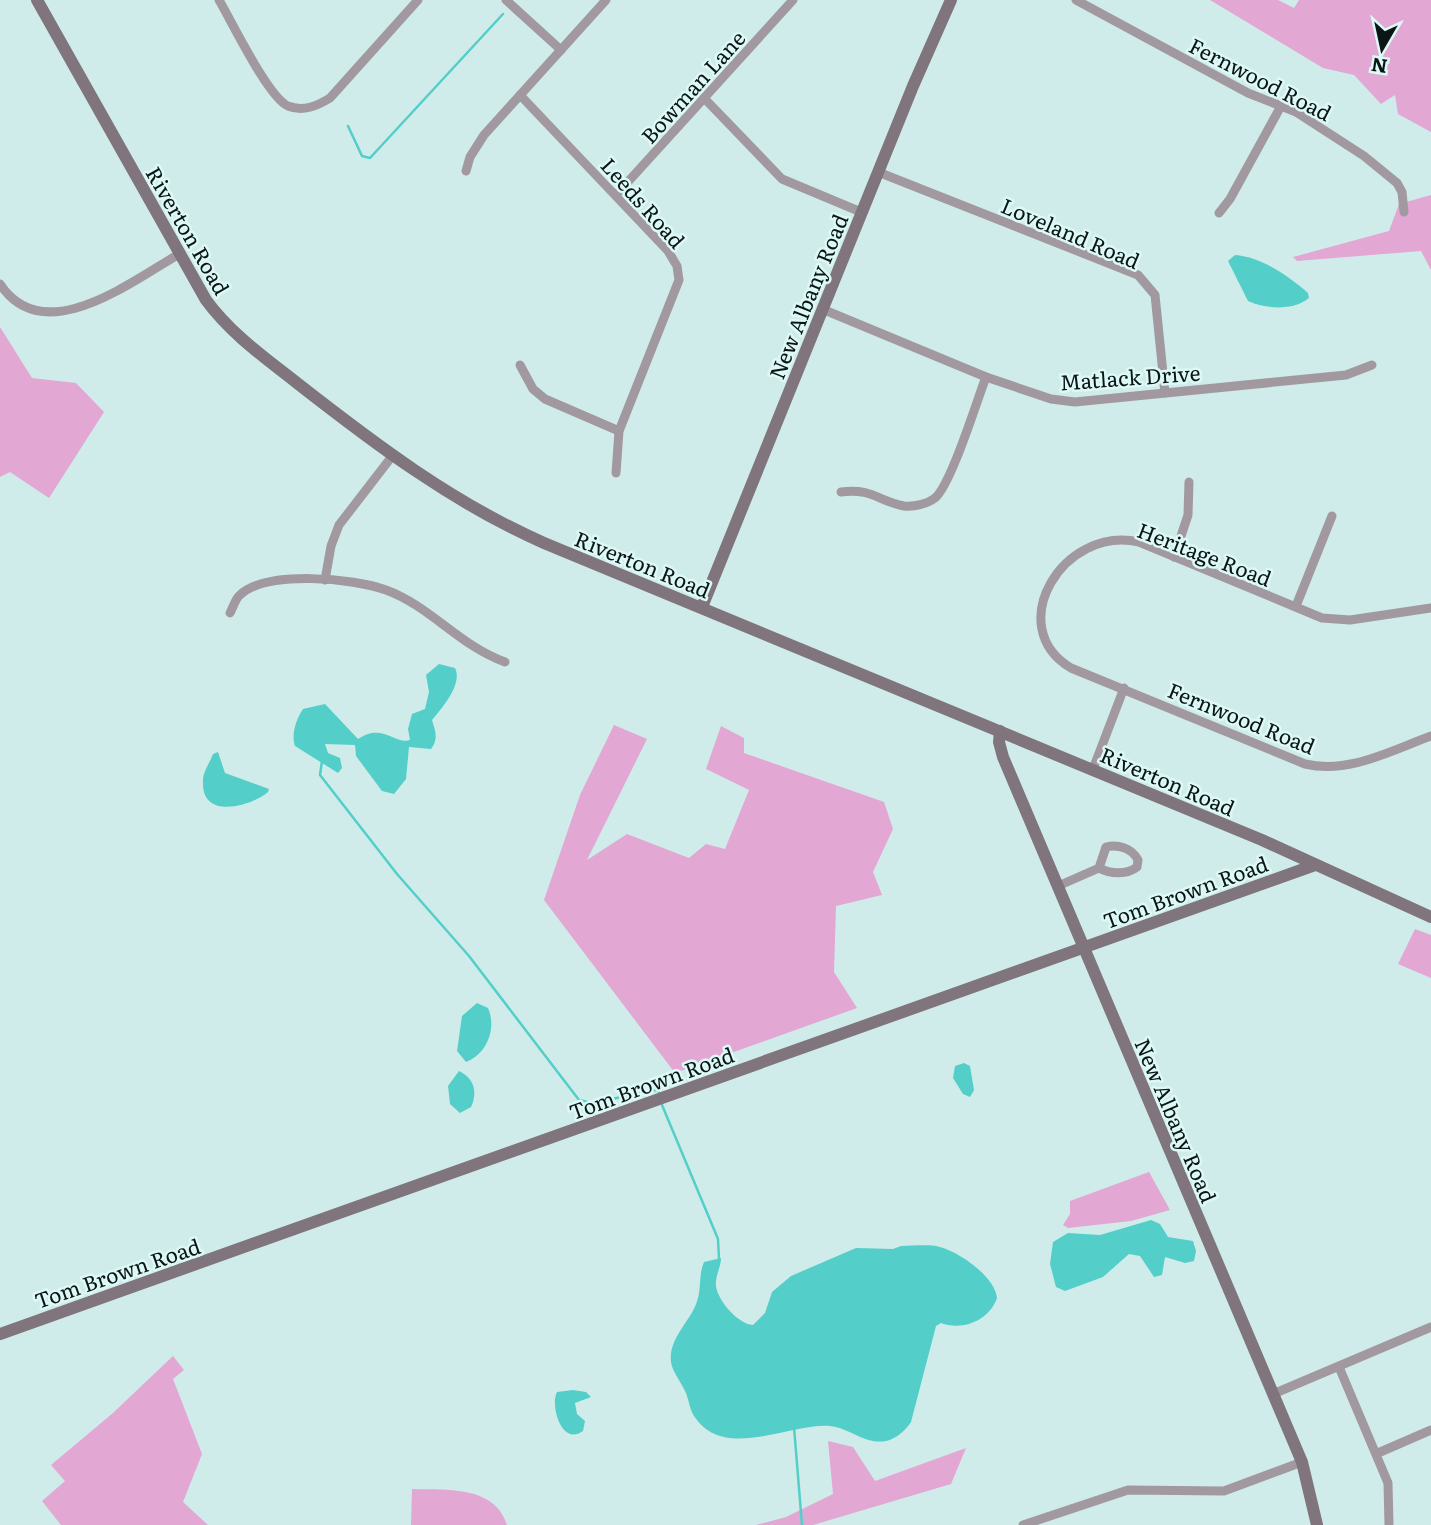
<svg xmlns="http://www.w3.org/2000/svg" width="1431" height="1525" viewBox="0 0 1431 1525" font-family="Literata,serif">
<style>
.green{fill:#e2a7d3}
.water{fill:#53cec9}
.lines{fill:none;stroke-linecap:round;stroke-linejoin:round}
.stream{stroke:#53cec9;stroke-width:2.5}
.street{stroke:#a1999f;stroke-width:9}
.secondary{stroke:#80747d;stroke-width:12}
.labels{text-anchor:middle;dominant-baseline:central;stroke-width:5;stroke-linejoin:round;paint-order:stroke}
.street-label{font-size:21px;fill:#0b1514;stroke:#ddf9f7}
</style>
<rect width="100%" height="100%" fill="#d0ecea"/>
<!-- green -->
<g class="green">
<polygon points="1210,0 1278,0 1294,8 1299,0 1431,0 1431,132 1398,114 1395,95 1381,104 1354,75 1323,68"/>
<polygon points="1431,195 1431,270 1421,251 1297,261 1293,257 1389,231 1399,204"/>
<polygon points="0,327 32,378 76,383 104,412 49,498 10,472 0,477"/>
<polygon points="614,725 647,739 587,860 627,834 689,858 706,844 725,849 749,790 706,769 721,726 744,738 744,753 884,802 893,829 873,872 882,895 836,906 834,972 857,1008 675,1073 544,900 580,795"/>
<polygon points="1415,929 1431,935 1431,978 1398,964"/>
<polygon points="1149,1172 1170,1210 1131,1221 1068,1228 1063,1225 1070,1214 1070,1201"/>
<polygon points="173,1356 184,1370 173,1379 202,1454 183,1502 208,1525 61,1525 42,1501 65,1481 51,1465 113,1413"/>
<polygon points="828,1441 853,1447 875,1481 966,1448 951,1484 813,1525 756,1525 786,1517 833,1494"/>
<path d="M412,1489C445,1490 495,1485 507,1525H411Z"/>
</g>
<!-- water -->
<g class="water">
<path d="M1235,255C1262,257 1288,276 1308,293L1309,298C1293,311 1266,309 1248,301L1228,261Z"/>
<path d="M439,664L455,668C463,684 442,708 432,720C435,730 439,739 431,749L409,747L406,779L394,794L382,791L356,756L355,745L325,744L328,753L340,758L342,768L338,773L295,746C291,735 296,719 303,709L325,704L358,739C382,722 395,745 410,740L408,729L412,714L425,709L429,692L426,675Z"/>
<path d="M218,752L225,773L269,789L268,792C252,806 203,820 203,784C202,772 209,765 213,754Z"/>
<path d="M477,1003L488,1008C497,1028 487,1054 466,1062L457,1051L462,1016Z"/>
<polygon points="964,1063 970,1066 974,1090 970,1097 963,1094 953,1078 955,1066"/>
<path d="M459,1071C474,1078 478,1092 471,1107L460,1113L450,1104L448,1086Z"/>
<polygon points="1151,1220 1160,1224 1168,1237 1193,1241 1196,1251 1194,1261 1185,1263 1165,1257 1162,1275 1154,1277 1140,1256 1129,1254 1103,1277 1065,1291 1056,1287 1050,1264 1053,1242 1068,1233 1100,1235"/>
<path d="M901,1246C913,1246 928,1244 940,1247C961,1253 995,1277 997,1298C989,1321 962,1331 941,1323L936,1326L911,1422C906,1430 896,1439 886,1441C865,1445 850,1428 830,1426C788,1423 724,1462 694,1416C689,1408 689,1399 685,1391C681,1382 672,1371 671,1362C668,1337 693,1320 698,1298C701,1287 699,1273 704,1262L721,1258C721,1267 715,1276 716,1286C718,1301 738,1324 753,1325L765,1313L772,1292L791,1276L856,1248L893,1249Z"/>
<path d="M573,1390L586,1392L591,1397L575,1403L577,1414L585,1421L583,1431C561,1447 550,1404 557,1392Z"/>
</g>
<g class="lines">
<!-- stream -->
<g class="stream">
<polyline points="348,126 362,156 370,158 503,14"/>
<polyline points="322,761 320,775 397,874 469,956 579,1100 592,1103 656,1090 659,1092"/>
<polyline points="662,1105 718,1239 719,1259"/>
<polyline points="794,1427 802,1525"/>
</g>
<!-- street -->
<g class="street">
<path d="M219,0C232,22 268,97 288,106C303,112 317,106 330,98L418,0"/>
<polyline points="506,0 561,50"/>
<polyline points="1076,0 1248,93 1296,112 1364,156 1397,183 1402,192 1404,212"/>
<polyline points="520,95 668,251 677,266 679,280 619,431 616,473"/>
<polyline points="704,98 782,179 861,212"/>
<polyline points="466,171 470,157 484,135 606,0"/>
<polyline points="878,172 1138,275 1155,295 1165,393"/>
<polyline points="616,195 793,0"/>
<polyline points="1219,213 1230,199 1281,106"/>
<path d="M0,284C44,351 133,280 181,253"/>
<polyline points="822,309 986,377 1051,399 1075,402 1346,375 1372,365"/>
<polyline points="520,365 533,389 545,399 619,431"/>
<path d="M841,492C872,488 878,501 904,506C914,507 927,504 935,498C951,485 977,400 986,377"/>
<polyline points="1174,557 1188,515 1189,482"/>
<polyline points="325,580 331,546 339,525 393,455"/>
<polyline points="1296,606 1332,516"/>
<path d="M1431,608L1350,620L1322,618L1139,542C1063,525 1002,627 1071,668L1305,764C1349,774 1390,751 1431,736"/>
<path d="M230,613C233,608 235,599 240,595C266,570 354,578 386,590C430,606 460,646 505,662"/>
<polyline points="1093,769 1124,688"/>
<path d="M1058,886L1099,868L1106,847C1118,844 1132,848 1138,860L1137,867C1127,875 1110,874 1099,868"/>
<polyline points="1339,1367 1388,1483 1389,1525"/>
<polyline points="1273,1394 1431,1327"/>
<polyline points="1378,1453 1431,1430"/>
<polyline points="1023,1525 1128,1490 1224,1491 1302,1462"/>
</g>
<!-- secondary -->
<g class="secondary">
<path d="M37,0L206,300C231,334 264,357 297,383C375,444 453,503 544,543L1262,840L1431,917"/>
<polyline points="702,607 913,86 951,0"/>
<polyline points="1000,731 999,742 1003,757 1302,1462 1317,1525"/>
<polyline points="0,1334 1315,865"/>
</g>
</g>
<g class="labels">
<!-- street labels -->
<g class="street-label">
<text transform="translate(1261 78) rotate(27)">Fernwood Road</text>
<text transform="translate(692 86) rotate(-48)">Bowman Lane</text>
<text transform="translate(644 202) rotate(48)">Leeds Road</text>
<text transform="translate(189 230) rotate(60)">Riverton Road</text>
<text transform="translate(1071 232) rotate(23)">Loveland Road</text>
<text transform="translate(807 296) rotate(-68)">New Albany Road</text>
<text transform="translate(1130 376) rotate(-4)">Matlack Drive</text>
<text transform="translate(1205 553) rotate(21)">Heritage Road</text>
<text transform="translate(643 563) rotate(22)">Riverton Road</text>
<text transform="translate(1242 717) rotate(22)">Fernwood Road</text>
<text transform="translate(1168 780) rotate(23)">Riverton Road</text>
<text transform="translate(1185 891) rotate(-20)">Tom Brown Road</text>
<text transform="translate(651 1082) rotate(-20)">Tom Brown Road</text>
<text transform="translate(1177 1120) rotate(67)">New Albany Road</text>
<text transform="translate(117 1272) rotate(-19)">Tom Brown Road</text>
</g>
</g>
<!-- north arrow -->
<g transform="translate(1382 49) rotate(189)" stroke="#ddf9f7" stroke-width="5" paint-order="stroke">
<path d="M0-5L12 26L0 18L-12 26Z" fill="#0b1514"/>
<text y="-10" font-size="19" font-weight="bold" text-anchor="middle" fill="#0b1514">N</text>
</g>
</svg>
